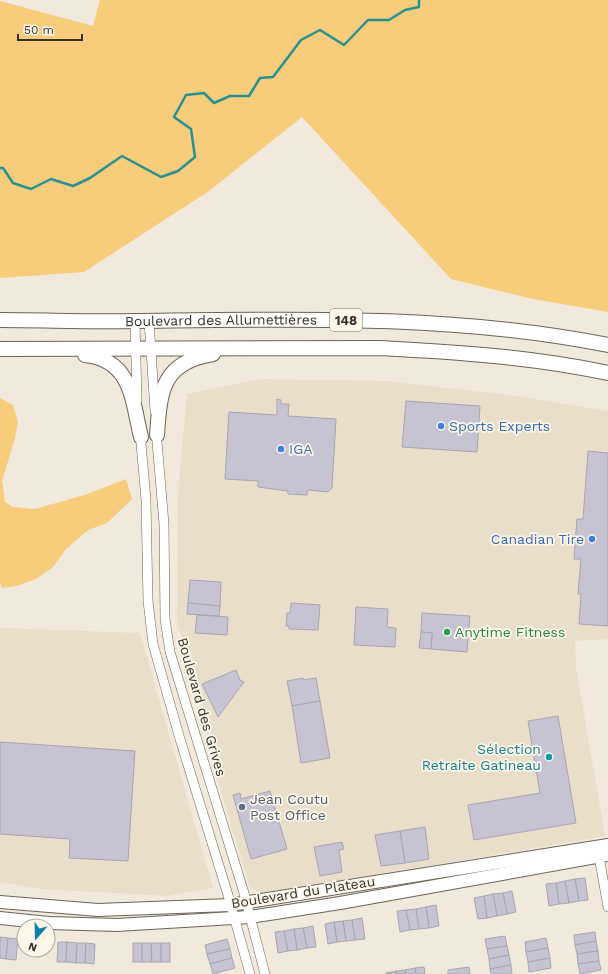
<svg xmlns="http://www.w3.org/2000/svg" width="608" height="974" viewBox="0 0 608 974" font-family="'Work Sans',sans-serif">
<style>
.built{fill:#e9dec9}
.green{fill:#f7cc7b}
.lines{fill:none;stroke-linecap:round;stroke-linejoin:round}
.stream{stroke:#299091;stroke-width:2.5}
.building{fill:#c6c3d2;stroke:#a8a5b3}
.minor-casing{stroke:#6b6458;stroke-width:10}
.major-casing{stroke:#6b6458;stroke-width:14}
.highway-casing{stroke:#6b6458;stroke-width:16}
.minor{stroke:#fff;stroke-width:9}
.major{stroke:#fff;stroke-width:12}
.highway{stroke:#fff;stroke-width:14}
.shop-dot{fill:#3f7fe0;stroke:#fef7e9;stroke-width:1.5}
.leisure-dot{fill:#2e9e5b;stroke:#fef7e9;stroke-width:1.5}
.culture-dot{fill:#0f9aa8;stroke:#fef7e9;stroke-width:1.5}
.service-dot{fill:#5c6f8a;stroke:#fef7e9;stroke-width:1.5}
.labels{text-anchor:middle;dominant-baseline:central;stroke-width:3.5;stroke-linejoin:round;paint-order:stroke}
.shield{fill:#fef7e9;stroke:#726e65;stroke-width:1}
.shield-label{font-size:13px;font-weight:bold;fill:#36332d}
.street-label{font-size:14px;fill:#36332d;stroke:#fef7e9}
.shop-label{font-size:14px;fill:#366cbe;stroke:#fef7e9;text-anchor:start}
.leisure-label{font-size:14px;fill:#27864d;stroke:#fef7e9;text-anchor:start}
.culture-label{font-size:14px;fill:#0d838f;stroke:#fef7e9;text-anchor:end}
.service-label{font-size:14px;fill:#4e5e75;stroke:#fef7e9;text-anchor:start}
</style>
<rect width="100%" height="100%" fill="#f1e9dc"/>
<!-- built -->
<g class="built">
<polygon points="260,379 388,381 524,397 608,411 608,639 575,641 576,667 605,836 262,894 250,887 214,769 211,729 177,622 178,494 187,394"/>
<polygon points="0,628 140,633 213,888 167,896 41,889 0,882"/>
</g>
<!-- green -->
<g class="green">
<polygon points="100,0 608,0 608,312 533,299 451,279 302,117 209,191 84,272 0,278 0,1 93,26"/>
<polygon points="0,398 13,405 18,422 15,438 2,481 5,502 13,507 35,509 85,495 126,479 132,499 107,523 88,530 66,549 53,567 36,579 16,586 2,588 0,583"/>
</g>
<g class="lines">
<!-- stream -->
<polyline class="stream" points="0,168 3,168 13,183 31,189 51,179 73,186 90,178 122,156 161,177 178,171 195,157 191,129 174,117 186,95 204,93 214,103 230,96 249,96 260,78 273,77 301,40 320,30 344,45 368,20 389,20 405,10 419,7 419,0"/>
</g>
<!-- building -->
<g class="building">
<polygon points="277,399 281,400 281,404 289,404 288,416 336,419 332,488 328,492 308,490 307,495 288,494 288,491 258,487 258,481 225,479 229,412 277,415"/>
<polygon points="406,401 480,406 477,452 402,447"/>
<polygon points="588,451 608,453 608,626 579,624 581,594 578,594 581,559 574,559 577,519 583,519"/>
<polygon points="190,580 221,582 220,606 188,603"/>
<polygon points="188,603 220,606 219,616 187,614"/>
<polygon points="291,603 320,605 318,630 289,629 289,626 286,626 287,613 290,613"/>
<polygon points="356,607 388,609 387,627 396,628 395,647 354,645"/>
<polygon points="422,613 470,616 467,652 431,649 432,633 421,632"/>
<polygon points="197,615 228,617 227,635 195,633"/>
<polygon points="421,632 432,633 431,649 419,648"/>
<polygon points="236,670 240,680 244,682 218,717 202,684"/>
<polygon points="303,678 303,680 316,678 320,701 292,706 287,681"/>
<polygon points="320,701 330,758 301,763 292,706"/>
<polygon points="558,716 576,823 474,840 468,805 540,793 528,721"/>
<polygon points="0,742 135,751 128,861 69,858 70,839 0,834"/>
<polygon points="270,791 287,849 251,859 233,795 240,793 241,799"/>
<polygon points="425,827 429,859 405,863 400,831"/>
<polygon points="400,831 405,863 381,866 375,835"/>
<polygon points="342,842 344,849 339,850 342,872 320,876 314,847"/>
<polygon points="585,878 588,900 579,901 575,879"/>
<polygon points="575,879 579,901 569,903 565,881"/>
<polygon points="565,881 569,903 559,904 556,883"/>
<polygon points="556,883 559,904 549,906 546,884"/>
<polygon points="512,891 516,912 507,914 503,893"/>
<polygon points="503,893 507,914 497,916 493,894"/>
<polygon points="493,894 497,916 487,918 484,896"/>
<polygon points="484,896 487,918 478,919 474,898"/>
<polygon points="436,905 439,926 429,928 426,907"/>
<polygon points="426,907 429,928 419,929 416,909"/>
<polygon points="416,909 419,929 410,930 406,910"/>
<polygon points="406,910 410,930 400,932 397,911"/>
<polygon points="362,918 365,939 355,940 352,920"/>
<polygon points="352,920 355,940 346,941 343,921"/>
<polygon points="343,921 346,941 337,942 334,922"/>
<polygon points="334,922 337,942 328,944 325,924"/>
<polygon points="313,926 316,947 307,948 303,928"/>
<polygon points="303,928 307,948 297,950 294,929"/>
<polygon points="294,929 297,950 288,951 284,931"/>
<polygon points="284,931 288,951 278,953 275,932"/>
<polygon points="595,932 596,941 575,945 574,935"/>
<polygon points="505,936 507,946 487,949 485,939"/>
<polygon points="0,937 8,938 6,959 0,958"/>
<polygon points="8,938 18,939 16,960 6,959"/>
<polygon points="546,938 548,948 526,952 525,942"/>
<polygon points="227,939 230,949 207,954 205,945"/>
<polygon points="596,941 598,951 577,954 575,945"/>
<polygon points="58,942 67,942 66,962 57,962"/>
<polygon points="67,942 77,943 76,963 66,962"/>
<polygon points="77,943 86,943 85,963 76,963"/>
<polygon points="86,943 95,944 94,964 85,963"/>
<rect x="133" y="943" width="9" height="19"/>
<polygon points="142,943 151,943 152,962 142,962"/>
<polygon points="151,943 161,943 161,962 152,962"/>
<rect x="161" y="943" width="9" height="19"/>
<polygon points="507,946 509,955 489,959 487,949"/>
<polygon points="548,948 550,958 528,962 526,952"/>
<polygon points="230,949 232,958 210,964 207,954"/>
<polygon points="598,951 599,961 578,964 577,954"/>
<polygon points="509,955 511,965 490,969 489,959"/>
<polygon points="232,958 235,968 213,974 210,964"/>
<polygon points="550,958 551,968 529,972 528,962"/>
<polygon points="599,961 601,970 580,974 578,964"/>
<polygon points="511,965 512,974 491,974 490,969"/>
<polygon points="424,967 425,974 416,974 415,968"/>
<polygon points="469,967 470,974 448,974 448,970"/>
<polygon points="415,968 416,974 406,974 405,970"/>
<polygon points="405,970 406,974 396,974 396,971"/>
<polygon points="396,971 396,974 386,974 386,973"/>
</g>
<g class="lines">
<!-- minor casing -->
<g class="minor-casing">
<g id="minor">
<polyline points="135,321 137,400"/>
<polyline points="149,321 155,411"/>
<polyline points="156,430 164,524 165,619 170,652 244,893 265,974"/>
<polyline points="140,432 146,500 148,601 153,644 180,739 228,895 250,974"/>
<polyline points="598,851 608,907"/>
</g>
</g>
<!-- major casing -->
<g class="major-casing">
<g id="major">
<polyline points="0,902 98,910 230,905 608,845"/>
<polyline points="0,918 49,923 117,925 250,917 340,903 608,855"/>
</g>
</g>
<!-- highway casing -->
<g class="highway-casing">
<g id="highway">
<path id="s1" d="M0,320C45,320 90,322 135,321C293,319 452,314 608,345"/>
<path d="M0,349L380,348C456,352 533,357 608,373"/>
<path d="M85,355C132,360 132,400 141,437"/>
<path d="M157,435C160,391 162,362 213,354"/>
</g>
</g>
<!-- minor -->
<use href="#minor" class="minor"/>
<!-- major -->
<use href="#major" class="major"/>
<!-- highway -->
<use href="#highway" class="highway"/>
</g>
<!-- markers -->
<g class="shop-dot">
<circle cx="441" cy="426" r="4"/>
<circle cx="281" cy="449" r="4"/>
<circle cx="592" cy="539" r="4"/>
</g>
<circle class="leisure-dot" cx="447" cy="632" r="4"/>
<circle class="culture-dot" cx="549" cy="757" r="4"/>
<circle class="service-dot" cx="242" cy="807" r="4"/>
<g class="labels">
<!-- shield labels -->
<rect class="shield" x="330" y="309" width="32" height="22" rx="3"/>
<g class="shield-label">
<text x="346" y="320">148</text>
</g>
<!-- street labels -->
<g class="street-label">
<text stroke="none"><textPath href="#s1" startOffset="221">Boulevard des Allumettières</textPath></text>
<text transform="translate(202 707) rotate(74)">Boulevard des Grives</text>
<text transform="translate(303 892) rotate(-9)">Boulevard du Plateau</text>
</g>
<!-- shop labels -->
<g class="shop-label">
<text x="449" y="426">Sports Experts</text>
<text x="289" y="449">IGA</text>
<text x="584" y="539" text-anchor="end">Canadian Tire</text>
</g>
<!-- leisure labels -->
<g class="leisure-label">
<text x="455" y="632">Anytime Fitness</text>
</g>
<!-- culture labels -->
<g class="culture-label">
<text x="541" y="749">Sélection<tspan x="541" dy="16">Retraite Gatineau</tspan></text>
</g>
<!-- service labels -->
<g class="service-label">
<text x="250" y="799">Jean Coutu<tspan x="250" dy="16">Post Office</tspan></text>
</g>
</g>
<!-- north arrow -->
<g transform="translate(36 938) rotate(200)"><circle r="19" fill="#fef7e9" stroke="#aea99e"/>
<path d="M0-3L7 15L0 10L-7 15Z" fill="#0e81a8"/>
<text y="-6" font-size="11" font-weight="bold" text-anchor="middle" fill="#36332d">N</text>
</g>
<!-- scale -->
<path d="M18 34v6h64v-6" fill="none" stroke="#36332d" stroke-width="2"/>
<text x="24" y="34" font-size="12" fill="#36332d" stroke="#fef7e9" stroke-width="3" paint-order="stroke">50 m</text>
</svg>
